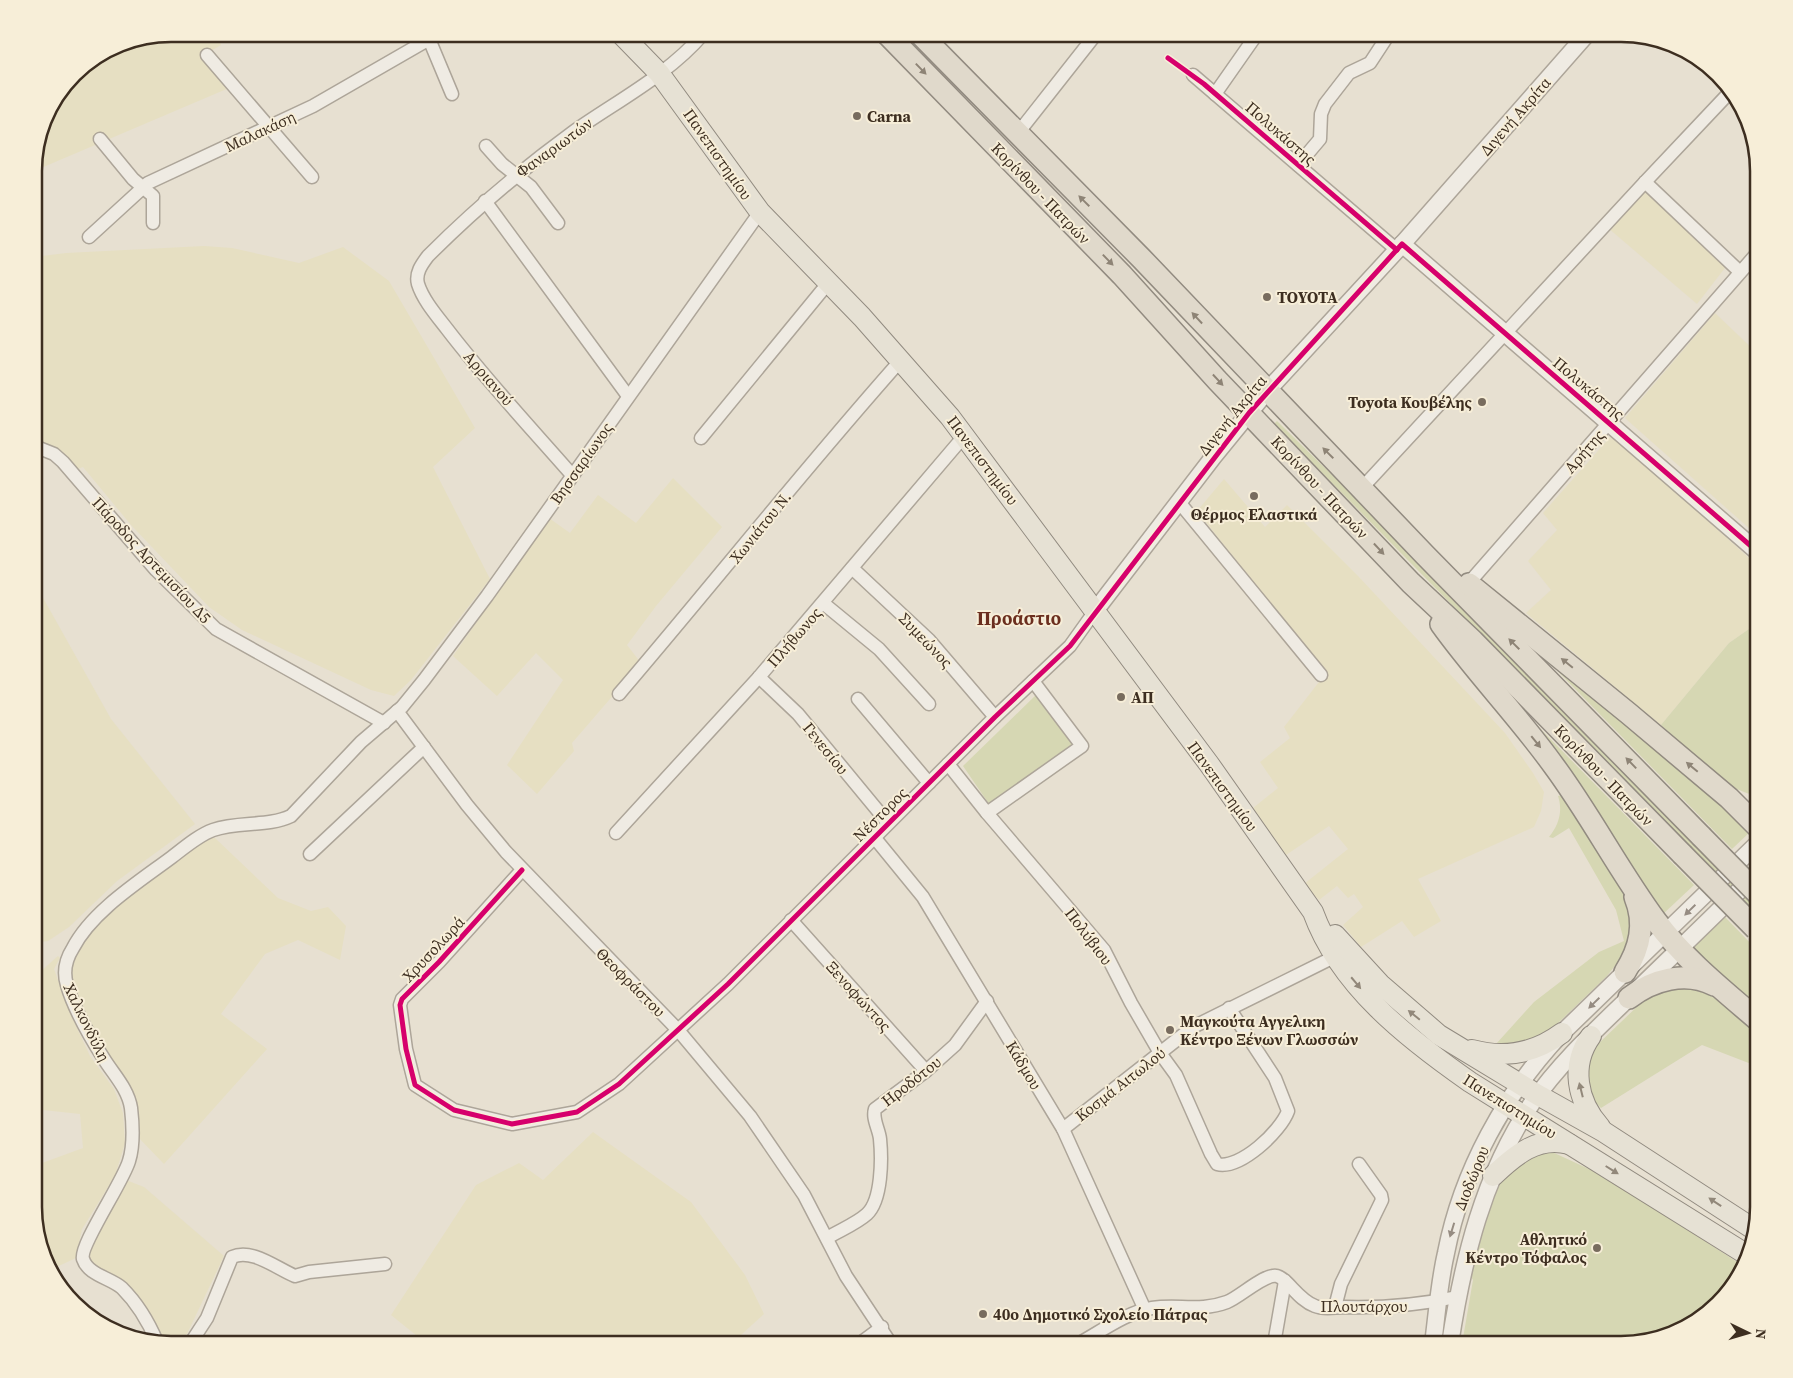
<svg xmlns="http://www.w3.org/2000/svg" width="1793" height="1378" viewBox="0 0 1793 1378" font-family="'Source Serif 4',serif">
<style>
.farmland{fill:#e6dfc2}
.green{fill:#d6d7b3}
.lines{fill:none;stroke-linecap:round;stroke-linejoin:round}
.minor-casing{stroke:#ada599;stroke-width:15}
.tertiary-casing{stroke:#ada599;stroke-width:19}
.primary-casing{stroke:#928b80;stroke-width:22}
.trunk-casing{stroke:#928b80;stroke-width:24}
.minor{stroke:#efebe3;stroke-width:12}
.tertiary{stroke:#efebe3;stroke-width:16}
.primary{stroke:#e6e1d4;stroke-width:20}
.trunk{stroke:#e0d9cb;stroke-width:21}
.trunk-bridge-casing{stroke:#928b80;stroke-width:24;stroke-linecap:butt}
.trunk-bridge{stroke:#e0d9cb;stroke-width:21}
.cycleway-casing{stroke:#f7eed8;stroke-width:8}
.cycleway{stroke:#d6006c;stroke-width:5}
.oneway{fill:#8e8476}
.oneway2{fill:#968c82}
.oneway3{fill:#92887a}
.poi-dot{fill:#786c5e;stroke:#f7eed8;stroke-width:2}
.labels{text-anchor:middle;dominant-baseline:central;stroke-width:4;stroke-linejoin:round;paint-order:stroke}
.poi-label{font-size:16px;font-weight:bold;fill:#3d2e20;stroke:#f7eed8;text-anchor:start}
.street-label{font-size:16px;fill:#3d2e20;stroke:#f7eed8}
.quarter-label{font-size:19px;font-weight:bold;fill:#6b2e1e;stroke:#f7eed8}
.rim{fill:none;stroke:#3d2e20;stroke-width:2.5}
</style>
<rect width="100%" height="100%" fill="#e7e0d1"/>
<!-- farmland -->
<g class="farmland">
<polygon points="172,34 217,34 221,45 201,57 229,88 34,171 34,162 48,110 81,68 119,44"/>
<polygon points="1644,186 1728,264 1697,304 1607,227"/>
<polygon points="204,246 232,248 299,263 343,247 389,281 475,428 433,467 490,579 411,680 394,696 371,690 242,630 209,607 131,525 83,467 75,470 59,451 34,438 34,257 66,253"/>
<polygon points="1715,313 1759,355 1759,537 1625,418"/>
<polygon points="1612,435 1759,567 1759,622 1729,643 1661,725 1526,613 1551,590 1528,561 1557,530 1543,513"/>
<polygon points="673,478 722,527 656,606 627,645 641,663 572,743 574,751 537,794 507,765 563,680 536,653 497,696 453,656 549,518 570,533 598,495 636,523"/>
<polygon points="1224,479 1265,527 1287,505 1358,576 1505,733 1533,773 1544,792 1541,811 1534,827 1418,879 1441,921 1414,937 1402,921 1361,947 1343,925 1363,907 1354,894 1348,898 1337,886 1319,900 1304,884 1348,849 1329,826 1286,855 1253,808 1278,788 1260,762 1290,738 1284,727 1326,673 1197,511"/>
<polygon points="42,596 111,719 195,824 117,881 69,927 48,941 34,943 34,600"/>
<polygon points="208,838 215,838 278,898 311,911 328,907 346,926 340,960 298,940 265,954 221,1014 267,1049 164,1164 136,1135 104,1050 77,999 69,973 73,952 89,931 131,894"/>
<polygon points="58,956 60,958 54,969 70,1013 90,1056 114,1089 123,1113 125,1143 115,1176 82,1229 76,1258 50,1270 34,1215 34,1166 83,1148 80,1114 34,1109 34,984 39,973"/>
<polygon points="593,1132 691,1202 745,1275 764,1314 731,1344 427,1344 391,1315 476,1185 519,1163 543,1180"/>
<polygon points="126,1180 144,1187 224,1256 187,1334 178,1338 167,1338 157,1334 97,1268 87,1255"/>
</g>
<!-- green -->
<g class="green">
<polygon points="1277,421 1376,518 1759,909 1759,917 1274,424"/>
<path d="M1759,622V795C1729,796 1684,746 1661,725L1729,643Z"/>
<polygon points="1532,645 1745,825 1751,831 1732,849"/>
<polygon points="1038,693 1074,743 989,804 963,766"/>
<polygon points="1517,705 1694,885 1662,915"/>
<path d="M1562,795L1625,894L1632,916L1630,940L1621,958L1607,976L1555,1026L1540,1035L1520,1042L1496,1044L1534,1002L1599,952L1624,941L1616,910L1569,828L1553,838L1549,837C1559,825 1563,811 1558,796Z"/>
<polygon points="1724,916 1759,952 1759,1009 1689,951"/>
<path d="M1680,988C1716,991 1733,1010 1759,1032V1067L1702,1045L1601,1108L1593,1100L1586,1079L1591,1055L1597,1045L1644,1000L1665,990Z"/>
<polygon points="1550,1151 1589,1169 1641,1199 1743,1266 1731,1290 1682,1330 1621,1344 1462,1344 1473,1280 1469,1273 1498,1180 1513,1162"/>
</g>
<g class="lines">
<!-- minor casing -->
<g class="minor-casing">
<g id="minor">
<polyline points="429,39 452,94"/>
<polyline points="207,55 312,177"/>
<polyline points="1193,75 1397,250"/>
<polyline points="1215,94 1257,34"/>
<polyline points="1018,133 1096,34"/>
<polyline points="100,139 133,179 153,196 153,223"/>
<polyline points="486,146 502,164 531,187 558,223"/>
<polyline points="1298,165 1320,139 1321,114 1325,104 1349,73 1370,63 1389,34"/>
<polyline points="1645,182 1740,272"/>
<polyline points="485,201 628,396"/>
<polyline points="89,237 148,183 313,106 438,34"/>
<polyline points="701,438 829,282"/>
<polyline points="34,446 54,454 63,462 156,570 216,629 384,723"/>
<path d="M572,475C530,427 486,380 447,329C437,316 423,300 418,284C415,273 422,264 428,256C474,210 521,170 573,132C617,101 668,75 703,34"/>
<polyline points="1362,488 1645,182 1730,92"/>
<polyline points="1179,502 1321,675"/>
<polyline points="852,568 929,640 995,717"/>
<polyline points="1468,584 1759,251"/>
<polyline points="823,603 879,649 929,704"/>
<polyline points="759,677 798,714 888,823"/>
<path d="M619,694C714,583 804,469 901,360"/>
<polyline points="858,699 929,783"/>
<polyline points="397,711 467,805 506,852 678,1030 750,1116 804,1195 846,1276 891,1344"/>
<path d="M948,764L987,813L1104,950L1131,1003L1160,1053L1176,1075L1211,1154L1217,1164C1240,1170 1281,1131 1288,1111L1275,1078L1229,1008"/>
<polyline points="987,813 1082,746 1033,681"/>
<polyline points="616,833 759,677 965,435"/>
<polyline points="874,837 923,897 1063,1129 1145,1310"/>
<polyline points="310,854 424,747"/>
<polyline points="522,870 439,962 402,999 400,1005 406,1049 415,1085 454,1110 512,1124 577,1112 619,1084 728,984 995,717 1070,646 1095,611"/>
<polyline points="791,920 926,1071"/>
<polyline points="1063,1129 1193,1027 1336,956"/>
<path d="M827,1238C840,1230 856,1224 867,1214C882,1200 882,1159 880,1139C879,1129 872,1119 875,1109L926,1071L955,1045L987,1001"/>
<polyline points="1335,1307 1341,1284 1382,1200 1381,1195 1359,1164"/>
<path d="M157,1342C149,1323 137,1303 122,1288C111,1278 88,1275 83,1259C79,1246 123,1182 129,1161C134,1145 133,1125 131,1108C128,1089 114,1075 104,1059C90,1037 74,1010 67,985C63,972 66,959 73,948C92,911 140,881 172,857C185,847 199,835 213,830C238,821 268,827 291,816L361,742L402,707L424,680L487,596L760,212"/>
<path d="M190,1344L207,1318L232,1257C252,1248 276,1268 295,1276L309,1272L385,1264"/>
<polyline points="859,1344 882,1327"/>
<path d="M1078,1344C1100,1332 1127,1312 1152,1308C1178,1304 1200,1312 1227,1302C1240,1297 1265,1273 1277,1276C1288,1279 1298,1300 1315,1306C1324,1310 1335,1307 1345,1307C1384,1308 1419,1305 1457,1297"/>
<polyline points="1274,1344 1285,1281"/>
</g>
</g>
<!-- tertiary casing -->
<g class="tertiary-casing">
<g id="tertiary">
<polyline points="1402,244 1759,553"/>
<polyline points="1095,611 1214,456 1267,391 1397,250 1587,34"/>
<path d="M1433,1344C1437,1314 1439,1283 1446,1253C1462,1171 1505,1093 1562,1033L1759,842"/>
<path d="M1450,1344C1463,1259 1483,1176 1532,1103C1560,1062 1599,1027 1635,992C1676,952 1718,912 1759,871"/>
</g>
</g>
<!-- primary casing -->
<g class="primary-casing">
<g id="primary">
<path d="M621,34L659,73L760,212L862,317L950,417L1209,764L1313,912C1340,986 1407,1038 1470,1082L1749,1256"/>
<polyline points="1335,935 1380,984 1439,1035 1538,1095 1604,1132 1755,1230"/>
<path d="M1591,1036C1570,1065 1577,1101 1600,1127"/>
<path d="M1472,1050C1505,1059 1535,1053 1562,1033"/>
<path d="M1493,1176C1514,1156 1538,1135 1569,1144"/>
</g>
</g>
<!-- trunk casing -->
<g class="trunk-casing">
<g id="trunk">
<polyline points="887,34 1122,275 1217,380 1411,583 1473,641 1682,854"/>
<polyline points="920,34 1141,258 1425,555 1701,836"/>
<polyline points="1469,584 1628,713 1729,798 1759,828"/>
<path d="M1441,624C1476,673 1519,717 1554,766C1591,816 1619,871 1656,921C1685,960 1723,990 1759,1021"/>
<path d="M1625,972C1640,948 1646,924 1635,897"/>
<path d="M1629,998C1652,980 1686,970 1714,985"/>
</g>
</g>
<!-- minor -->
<use href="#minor" class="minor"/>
<!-- tertiary -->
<use href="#tertiary" class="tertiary"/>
<!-- primary -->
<use href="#primary" class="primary"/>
<!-- trunk -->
<use href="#trunk" class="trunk"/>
<!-- trunk-bridge casing -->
<g class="trunk-bridge-casing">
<g id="trunk-bridge">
<polyline points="1701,836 1759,895"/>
<polyline points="1682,854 1756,929"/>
</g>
</g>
<!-- trunk-bridge -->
<use href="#trunk-bridge" class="trunk-bridge"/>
<!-- cycleway casing -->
<g class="cycleway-casing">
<g id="cycleway">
<polyline points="1168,58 1204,84 1397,250"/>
<polyline points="522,870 439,962 402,999 400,1005 406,1049 415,1085 454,1110 512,1124 577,1112 619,1084 728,984 995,717 1070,646 1249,413 1402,244 1759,553"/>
</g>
</g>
<!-- cycleway -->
<use href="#cycleway" class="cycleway"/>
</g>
<!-- one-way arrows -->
<defs><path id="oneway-solid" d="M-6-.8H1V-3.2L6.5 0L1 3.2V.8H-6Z" transform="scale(1.25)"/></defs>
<g class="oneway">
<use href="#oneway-solid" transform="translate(921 69) rotate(46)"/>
<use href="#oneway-solid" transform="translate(1084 201) rotate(-135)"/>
<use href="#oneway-solid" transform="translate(1108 260) rotate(46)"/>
<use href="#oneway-solid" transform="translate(1197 318) rotate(-133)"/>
<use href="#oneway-solid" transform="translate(1218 380) rotate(47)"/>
<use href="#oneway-solid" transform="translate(1328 453) rotate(-135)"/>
<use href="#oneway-solid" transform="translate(1379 549) rotate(47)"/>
<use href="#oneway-solid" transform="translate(1514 644) rotate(-135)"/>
<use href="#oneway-solid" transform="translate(1567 663) rotate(-141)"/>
<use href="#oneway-solid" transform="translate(1536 742) rotate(51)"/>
<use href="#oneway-solid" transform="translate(1631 763) rotate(-134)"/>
<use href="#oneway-solid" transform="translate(1692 767) rotate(-140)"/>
</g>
<g class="oneway2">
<use href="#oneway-solid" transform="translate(1690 910) rotate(136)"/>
<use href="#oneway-solid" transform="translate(1594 1003) rotate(136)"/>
<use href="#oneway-solid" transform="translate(1452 1230) rotate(107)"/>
</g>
<g class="oneway3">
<use href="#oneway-solid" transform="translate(1356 983) rotate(50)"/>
<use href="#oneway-solid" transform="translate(1414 1015) rotate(-141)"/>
<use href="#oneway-solid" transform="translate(1581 1090) rotate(-104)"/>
<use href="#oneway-solid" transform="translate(1612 1170) rotate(32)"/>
<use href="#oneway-solid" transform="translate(1715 1202) rotate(-146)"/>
</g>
<!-- markers -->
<g class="poi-dot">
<circle cx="857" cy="116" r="5"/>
<circle cx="1267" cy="297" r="5"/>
<circle cx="1482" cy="402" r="5"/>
<circle cx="1254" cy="496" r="5"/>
<circle cx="1121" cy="697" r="5"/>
<circle cx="1170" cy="1030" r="5"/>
<circle cx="1597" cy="1248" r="5"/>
<circle cx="983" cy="1314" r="5"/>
</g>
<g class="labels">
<!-- poi labels -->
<g class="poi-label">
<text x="867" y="116">Carna</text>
<text x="1277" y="297">TOYOTA</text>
<text x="1472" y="402" text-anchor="end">Toyota Κουβέλης</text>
<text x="1254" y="514" text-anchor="middle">Θέρμος Ελαστικά</text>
<text x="1131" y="697">ΑΠ</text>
<text x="1180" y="1021">Μαγκούτα Αγγελικη<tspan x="1180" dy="18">Κέντρο Ξένων Γλωσσών</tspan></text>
<text x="1587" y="1239" text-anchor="end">Αθλητικό<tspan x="1587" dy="18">Κέντρο Τόφαλος</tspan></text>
<text x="993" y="1314">40ο Δημοτικό Σχολείο Πάτρας</text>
</g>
<!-- street labels -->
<g class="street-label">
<text transform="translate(1515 116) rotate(-49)">Διγενή Ακρίτα</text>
<text transform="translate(260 131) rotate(-25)">Μαλακάση</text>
<text transform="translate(1281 133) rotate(41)">Πολυκάστης</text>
<text transform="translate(554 147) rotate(-36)">Φαναριωτών</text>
<text transform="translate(718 154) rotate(55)">Πανεπιστημίου</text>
<text transform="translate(1041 193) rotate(46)">Κορίνθου - Πατρών</text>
<text transform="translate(489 378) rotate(49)">Αρριανού</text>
<text transform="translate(1589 388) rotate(40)">Πολυκάστης</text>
<text transform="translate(1232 415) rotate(-51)">Διγενή Ακρίτα</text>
<text transform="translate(1584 451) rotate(-49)">Αρήτης</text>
<text transform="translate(983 460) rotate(53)">Πανεπιστημίου</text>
<text transform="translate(581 463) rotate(-55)">Βησσαρίωνος</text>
<text transform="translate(1320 487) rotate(47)">Κορίνθου - Πατρών</text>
<text transform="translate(760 527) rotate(-51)">Χωνιάτου Ν.</text>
<text transform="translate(152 560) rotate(47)">Πάροδος Αρτεμισίου Δ5</text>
<text transform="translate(794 637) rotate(-49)">Πλήθωνος</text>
<text transform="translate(926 640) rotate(46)">Συμεώνος</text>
<text transform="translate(826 748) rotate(51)">Γενεσίου</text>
<text transform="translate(1604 775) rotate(46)">Κορίνθου - Πατρών</text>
<text transform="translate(1223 786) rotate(54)">Πανεπιστημίου</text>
<text transform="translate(880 814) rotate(-45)">Νέστορος</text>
<text transform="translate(1089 936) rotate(53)">Πολύβιου</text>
<text transform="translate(433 949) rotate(-47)">Χρυσολωρά</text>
<text transform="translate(631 982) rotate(45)">Θεοφράστου</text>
<text transform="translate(859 996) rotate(48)">Ξενοφώντος</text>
<text transform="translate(87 1022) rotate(64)">Χαλκονδύλη</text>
<text transform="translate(1024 1065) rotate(59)">Κάδμου</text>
<text transform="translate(911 1081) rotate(-38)">Ηροδότου</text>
<text transform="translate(1120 1084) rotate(-38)">Κοσμά Αιτωλού</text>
<text transform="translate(1510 1106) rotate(32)">Πανεπιστημίου</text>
<text transform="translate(1471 1178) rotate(-68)">Διοδώρου</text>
<text x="1364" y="1306">Πλουτάρχου</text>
</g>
<!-- quarter labels -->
<g class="quarter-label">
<text x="1019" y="618">Προάστιο</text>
</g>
</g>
<!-- crop -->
<path d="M0 0H1793V1378H0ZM171 42H1621A129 129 0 0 1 1750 171V1207A129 129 0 0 1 1621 1336H171A129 129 0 0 1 42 1207V171A129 129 0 0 1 171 42Z" fill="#f7eed8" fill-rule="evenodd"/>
<path class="rim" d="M171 42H1621A129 129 0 0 1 1750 171V1207A129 129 0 0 1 1621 1336H171A129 129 0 0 1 42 1207V171A129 129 0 0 1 171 42Z"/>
<!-- north arrow -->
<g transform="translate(1748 1333) rotate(95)" stroke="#f7eed8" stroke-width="4" paint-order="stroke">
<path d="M0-4L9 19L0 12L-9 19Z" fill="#3d2e20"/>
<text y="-8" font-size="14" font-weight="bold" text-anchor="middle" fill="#3d2e20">N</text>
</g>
</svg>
